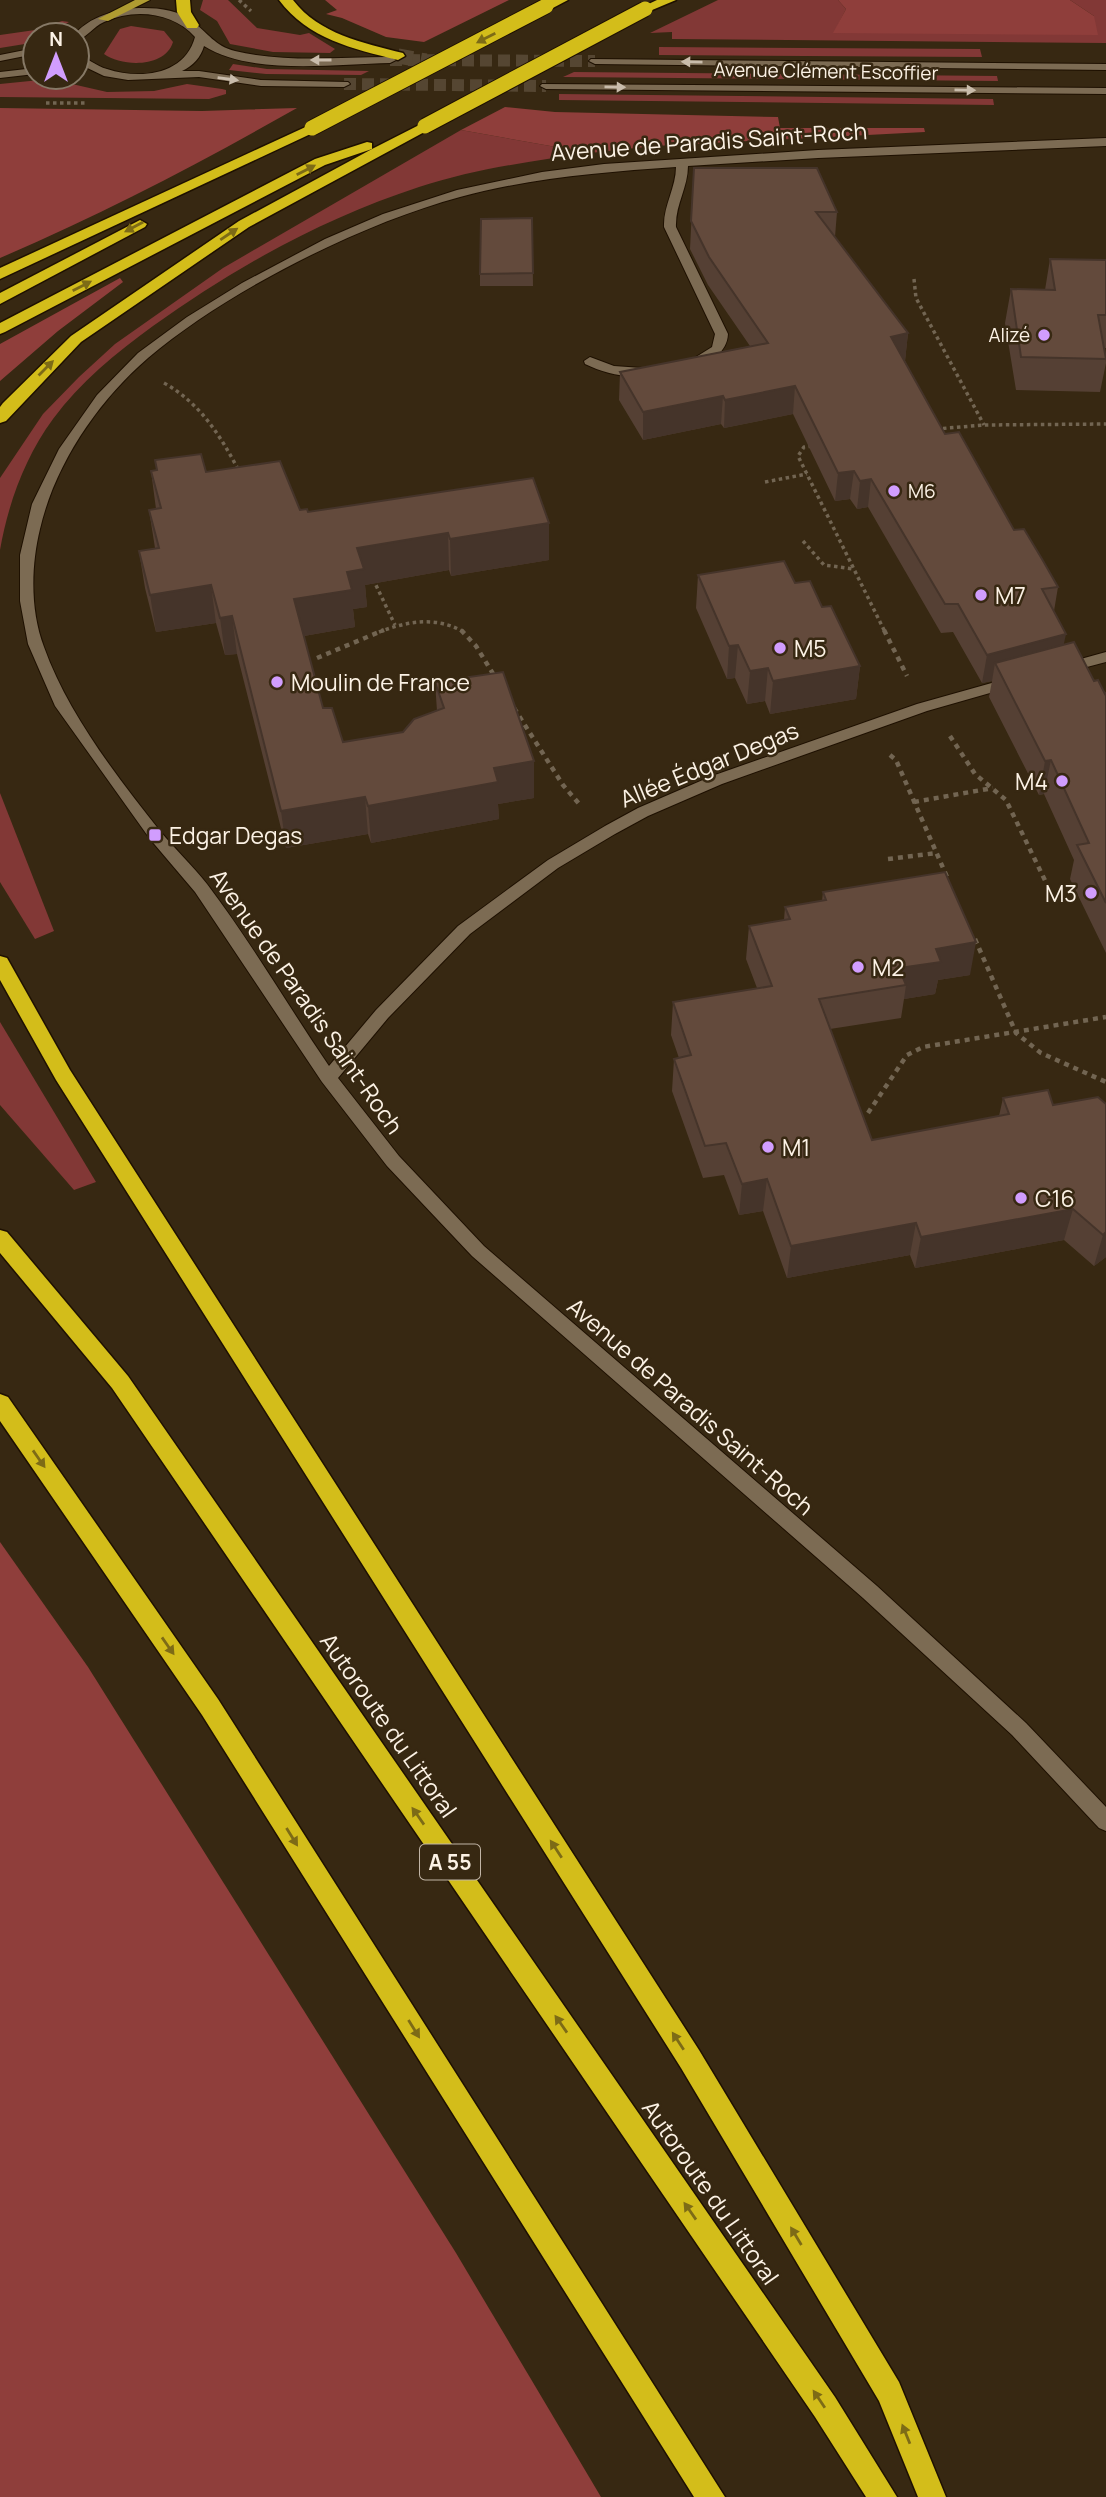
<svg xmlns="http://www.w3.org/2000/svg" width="1106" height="2497" viewBox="0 0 1106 2497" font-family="Manrope,sans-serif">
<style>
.green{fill:#823836}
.forest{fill:#8f3e3b}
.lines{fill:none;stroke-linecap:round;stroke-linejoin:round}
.secondary-tunnel{stroke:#554632;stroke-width:12;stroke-dasharray:12 6;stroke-linecap:butt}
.motorway-tunnel{stroke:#554632;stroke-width:15;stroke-dasharray:15 8;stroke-linecap:butt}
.minor-casing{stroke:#1e1000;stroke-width:2}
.secondary-casing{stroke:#1e1000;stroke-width:2}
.primary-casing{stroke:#1e1000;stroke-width:2}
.motorway-casing{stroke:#1e1000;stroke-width:3}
.path-far1{stroke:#726552;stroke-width:3.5;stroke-dasharray:3.5 3.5;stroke-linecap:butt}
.path{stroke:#726552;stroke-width:4.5;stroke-dasharray:5 5;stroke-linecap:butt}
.minor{fill:#7c6b53;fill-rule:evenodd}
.secondary{fill:#7c6b53;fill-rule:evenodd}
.primary{fill:#b09c31;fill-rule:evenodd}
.motorway{fill:#d3bd1a;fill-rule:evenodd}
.motorway-bridge-casing{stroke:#1e1000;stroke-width:17;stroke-linecap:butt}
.motorway-bridge{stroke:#d3bd1a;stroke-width:15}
.wall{fill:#554034}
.shaded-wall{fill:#45342a}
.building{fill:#634a3c;stroke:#45342a;stroke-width:2}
.oneway{fill:#7d6b16}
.oneway2{fill:#c9bcab}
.poi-dot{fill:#d19dfe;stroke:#372812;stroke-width:2.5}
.labels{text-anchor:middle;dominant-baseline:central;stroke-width:5;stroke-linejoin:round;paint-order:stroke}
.far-street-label{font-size:19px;fill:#fcf2e5;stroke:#372812}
.far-poi-label{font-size:19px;fill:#fcf2e5;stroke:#372812;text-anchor:end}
.shield{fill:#372812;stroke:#c1b5a6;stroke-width:2}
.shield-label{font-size:21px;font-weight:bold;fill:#fcf2e5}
.street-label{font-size:23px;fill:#fcf2e5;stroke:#372812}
.poi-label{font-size:23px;fill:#fcf2e5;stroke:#372812;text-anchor:start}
</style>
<rect width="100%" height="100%" fill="#372812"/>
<!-- green -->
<g class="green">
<polygon points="203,0 228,0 257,28 300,35 309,33 335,49 330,53 273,52 230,44 217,21 200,10"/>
<polygon points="718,0 838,0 846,9 834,33 1094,16 1070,0 1106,0 1106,43 672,39 672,32 650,33"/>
<polygon points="62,21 69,22 46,35 35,35 35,41 31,43 0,48 0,35 35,30"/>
<path d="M131,26L164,31L173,42C165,68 122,67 104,54L120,29Z"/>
<polygon points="659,47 980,49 982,57 659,55"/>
<polygon points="233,64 267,69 369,71 361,75 266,74 229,70"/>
<polygon points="574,72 997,76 998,81 563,77"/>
<polygon points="50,79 107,92 154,91 187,84 222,89 226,90 226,94 209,99 0,97 0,84"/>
<polygon points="559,94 993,99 994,105 559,100"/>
<path d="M461,130L590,153C532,161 475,169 419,187C324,218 235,267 153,326C116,353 80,382 53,419C25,457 8,504 0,550V478L43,414L79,377L115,344L223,268Z"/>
<polygon points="0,793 54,931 35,939 0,882"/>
<polygon points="0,1022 96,1182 74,1190 0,1105"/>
</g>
<!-- forest -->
<g class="forest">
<polygon points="325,0 509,0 424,42 386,37 342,18 326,14 337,10"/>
<polygon points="838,0 1070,0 1094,16 1098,35 833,33 846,9"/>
<polygon points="505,107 555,112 778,117 780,128 924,128 925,132 654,146 590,153 461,130"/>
<path d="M0,108L202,111L297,108C200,163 103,214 0,258Z"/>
<polygon points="120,278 123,282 58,331 0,381 0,344"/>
<polygon points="0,1542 88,1667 456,2253 601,2497 0,2497"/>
</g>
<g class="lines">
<!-- secondary-tunnel -->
<g class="secondary-tunnel">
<polyline points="390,60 595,61"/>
<polyline points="344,84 546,86"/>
</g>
<!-- motorway-tunnel -->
<polyline class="motorway-tunnel" points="398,56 426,61"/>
<!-- minor casing -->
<g class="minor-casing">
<g id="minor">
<path d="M1106,138V146L818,158L688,166C688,188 675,205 676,227L728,334C727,353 711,361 694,366L688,362L712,347L715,334L664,227C663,206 676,188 676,167C603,172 530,178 460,197C360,224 227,291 148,358C98,401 55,464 40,529C31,566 30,610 44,647C67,712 117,777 160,831C175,849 192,865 207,884C251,942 288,1006 329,1066L376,1010L458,926L548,860L605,826L638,808L712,776L917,704L1013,677L1018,679L1020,682L1018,685L927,711L722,784L648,816L615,834L558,868L470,934L388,1018L338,1078L399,1156L484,1246L877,1586L1026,1723L1106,1807V1831L1099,1828L1012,1735L863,1598L472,1256L387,1166L322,1082L195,892L150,839L55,706L28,644L20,601V555L32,504L59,449L97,395L138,353L187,317L242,283L325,239L383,214L457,190L542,172L604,164L818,150Z"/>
<path d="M590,357L614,366L642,368L649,372L647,375C626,379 604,373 585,364L584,361Z"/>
<polygon points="1106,652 1106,662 1064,673 1057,668 1059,665"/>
</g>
</g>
<!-- secondary casing -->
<g class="secondary-casing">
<g id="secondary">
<path d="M125,9C146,7 175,7 192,21C208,33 215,46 235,51C286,63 339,57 390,57L396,60L390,63C335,64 252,76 204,46C201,57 193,66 182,71H199L261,80L348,82L350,84L344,87L261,86L199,77L128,80L104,76L77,63V55C88,58 96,66 107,69C140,80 185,75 195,37C173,12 134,8 104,22C93,27 87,37 77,41V35H74C88,19 104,14 125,9Z"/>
<polygon points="35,48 35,54 0,61 0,55"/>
<polygon points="591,59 1106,64 1106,70 595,64 589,61"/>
<polygon points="35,68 35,74 0,78 0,72"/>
<polygon points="542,84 1106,88 1106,94 546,89 540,86"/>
</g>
</g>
<!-- primary casing -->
<g class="primary-casing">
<polygon id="primary" points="135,0 150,0 108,21 98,19"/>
</g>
<!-- motorway casing -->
<g class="motorway-casing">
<g id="motorway">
<polygon points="176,0 190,0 191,12 199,25 197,28 187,28 177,12"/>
<path d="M279,0H293C319,34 363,43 403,53L405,56L398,60C353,49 308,39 279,0Z"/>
<polygon points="549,0 568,0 551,9 541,9 541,3"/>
<polygon points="657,0 676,0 645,13 638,9"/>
<polygon points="425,122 430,123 430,129 249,227 81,342 6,421 0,423 0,407 3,403 71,336 239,221 372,149 325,165 5,332 0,334 0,323 315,159 367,142 372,143 372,149"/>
<polygon points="312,124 317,125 317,131 0,279 0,268"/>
<polygon points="140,220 147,224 145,227 0,304 0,293"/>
<polygon points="0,956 7,958 70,1070 699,2050 899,2382 946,2497 918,2497 879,2401 681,2068 56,1080 0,980"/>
<polygon points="0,1230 7,1232 128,1376 835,2397 897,2497 866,2497 815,2417 112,1388 0,1253"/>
<polygon points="0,1394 8,1397 218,1699 725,2497 694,2497 202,1715 0,1421"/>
</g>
</g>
<!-- path-far1 -->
<g class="path-far1">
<polyline points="239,0 251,11"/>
<polyline points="46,103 87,103"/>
<polyline points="914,279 916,298 984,425"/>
<path d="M164,383C200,403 220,435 239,471"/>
<polyline points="936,429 984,425 1106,424"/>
<polyline points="812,446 804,447 798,456 885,632"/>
<polyline points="765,482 807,474"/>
<polyline points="803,541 824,565 854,569"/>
<polyline points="373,579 395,625"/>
<path d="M379,632C408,621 436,616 464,632"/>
</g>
<!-- path -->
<g class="path">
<polyline points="461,630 476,646 495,677"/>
<polyline points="884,630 907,676"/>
<polyline points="317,658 384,630"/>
<polyline points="514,708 563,785 580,805"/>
<polyline points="950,736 975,774 1006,800 1056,903"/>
<polyline points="890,755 896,760 947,877"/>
<polyline points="914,802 993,788"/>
<polyline points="888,859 937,853"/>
<polyline points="975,939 1016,1033 1041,1053 1106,1082"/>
<polyline points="868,1113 907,1055 923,1047 1106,1017"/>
</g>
<!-- minor -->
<use href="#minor" class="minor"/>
<!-- secondary -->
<use href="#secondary" class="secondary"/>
<!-- primary -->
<use href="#primary" class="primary"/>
<!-- motorway -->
<use href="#motorway" class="motorway"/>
<!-- motorway-bridge casing -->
<g class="motorway-bridge-casing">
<g id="motorway-bridge">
<polyline points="425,126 645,9"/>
<polyline points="312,128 546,6"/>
</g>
</g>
<!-- motorway-bridge -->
<use href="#motorway-bridge" class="motorway-bridge"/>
</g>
<!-- wall -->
<g class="wall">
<polygon points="694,168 837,212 835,237 908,333 905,361 945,434 1014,530 1058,587 1054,611 1063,644 1106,693 1106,953 1070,879 1074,860 1044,794 1039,795 989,697 992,681 982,683 953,632 941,633 868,507 857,509 850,499 835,501 793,414 724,428 721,424 643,440 619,400 620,372 750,346 708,285 690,249"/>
<polygon points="532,218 533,286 480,286 480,274"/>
<polygon points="1050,259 1106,260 1106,348 1105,348 1106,363 1100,392 1016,390 1005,323 1011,289 1045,290"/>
<polygon points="155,460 206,472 308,512 549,523 549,560 451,576 449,570 365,585 367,607 353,609 355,627 304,636 323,708 343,742 403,732 437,711 435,682 534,761 534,798 498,804 499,819 371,843 368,834 286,848 237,654 225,655 216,623 156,632 145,588 139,551 155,548 149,510 156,509 151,471 157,470"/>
<polygon points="698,575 795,583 822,607 860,666 856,699 770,714 765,701 747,704 735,678 727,679 696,608"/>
<polygon points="823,892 970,975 938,980 935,994 904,999 901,1018 830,1029 872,1140 999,1116 1003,1098 1053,1105 1106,1104 1106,1257 1094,1266 1064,1240 915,1268 910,1255 787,1278 763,1211 739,1215 724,1175 703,1178 672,1091 674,1059 679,1058 671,1035 673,1002 757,988 746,959 749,926 784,920 785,907 822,901"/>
</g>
<!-- shaded-wall -->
<g class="shaded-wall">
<polygon points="908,333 905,361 891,337"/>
<polygon points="795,386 793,414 724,428 725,400"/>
<polygon points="723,396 721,424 643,440 643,412"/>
<polygon points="854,471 850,499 835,501 838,473"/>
<polygon points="871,479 868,507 857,509 860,481"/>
<polygon points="549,523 549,560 451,576 450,539"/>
<polygon points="448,533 449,570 365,585 367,607 353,609 355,627 298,637 294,599 347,572 357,548"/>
<polygon points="211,585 216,623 156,632 150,595"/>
<polygon points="232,616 237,654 225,655 220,618"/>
<polygon points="1066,634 1060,662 995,663 992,681 982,683 987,655"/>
<polygon points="738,645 735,678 727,679 729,646"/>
<polygon points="860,666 856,699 770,714 773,681"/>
<polygon points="768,668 765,701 747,704 750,671"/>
<polygon points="1051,760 1044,794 1039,795 1045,761"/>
<polygon points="534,761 534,798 498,804 499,819 371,843 368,806 494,768"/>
<polygon points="365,797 368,834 286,848 281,811"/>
<polygon points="976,942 970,975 938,980 935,994 904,999 906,985 899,968 936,949"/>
<polygon points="767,1179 763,1211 739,1215 742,1184"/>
<polygon points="1073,1209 1064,1240 915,1268 921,1237"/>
<polygon points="916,1223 910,1255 787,1278 791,1246"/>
<polygon points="1106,1232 1106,1257 1094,1266 1103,1235"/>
</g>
<!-- building -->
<g class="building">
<polygon points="694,168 817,168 837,212 816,212 908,333 891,337 945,434 959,432 1014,530 1024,529 1042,559 1058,587 1042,589 1066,634 987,655 958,604 945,604 871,479 860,481 854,471 838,473 795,386 725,400 723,396 643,412 620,372 768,343 709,257 691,221"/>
<polygon points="532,218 533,273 480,274 481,219"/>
<polygon points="1050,259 1106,260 1106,315 1098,315 1106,359 1021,357 1011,289 1055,290"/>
<polygon points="201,454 206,472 280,461 300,510 307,509 308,512 533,478 549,523 450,539 448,533 357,548 364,569 347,572 352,590 294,599 323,708 332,708 343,742 403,732 414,719 444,708 435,682 503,672 534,761 494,768 498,782 368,806 365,797 281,811 232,616 220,618 211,585 150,595 139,551 159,548 149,510 161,508 151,471 157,470 155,460"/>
<polygon points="784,561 795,583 810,581 822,607 831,606 860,666 773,681 768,668 750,671 738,645 729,646 698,575"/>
<polygon points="1074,642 1094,681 1098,680 1105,694 1106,693 1106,903 1077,845 1089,843 1051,760 1045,761 995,663"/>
<polygon points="945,872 976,942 936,949 941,962 899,968 906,985 819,999 872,1140 1009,1114 1003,1098 1048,1090 1053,1105 1098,1097 1106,1104 1106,1232 1103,1235 1073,1209 921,1237 916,1223 791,1246 767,1179 742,1184 726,1143 705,1146 674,1059 691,1055 673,1002 772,986 749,926 790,919 785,907 826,900 823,892"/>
</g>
<!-- one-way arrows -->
<defs><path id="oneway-solid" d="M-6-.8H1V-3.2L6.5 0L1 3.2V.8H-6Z" transform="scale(1.75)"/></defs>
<g class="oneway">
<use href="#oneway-solid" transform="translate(486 38) rotate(153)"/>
<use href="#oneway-solid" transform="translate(306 170) rotate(-27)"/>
<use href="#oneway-solid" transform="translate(134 227) rotate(152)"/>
<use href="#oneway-solid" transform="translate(229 234) rotate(-34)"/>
<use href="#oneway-solid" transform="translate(82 286) rotate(-27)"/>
<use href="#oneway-solid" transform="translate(46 368) rotate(-45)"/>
<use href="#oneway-solid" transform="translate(39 1459) rotate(55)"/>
<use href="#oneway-solid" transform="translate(168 1646) rotate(55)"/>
<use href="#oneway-solid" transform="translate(418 1816) rotate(-125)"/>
<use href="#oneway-solid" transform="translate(292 1837) rotate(58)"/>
<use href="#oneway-solid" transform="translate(556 1849) rotate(-123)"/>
<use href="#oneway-solid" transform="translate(561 2024) rotate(-125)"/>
<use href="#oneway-solid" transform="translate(414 2029) rotate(58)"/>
<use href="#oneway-solid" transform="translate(678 2041) rotate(-123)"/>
<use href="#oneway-solid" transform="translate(690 2211) rotate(-125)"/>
<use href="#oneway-solid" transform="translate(796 2236) rotate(-121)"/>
<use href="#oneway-solid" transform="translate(819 2399) rotate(-124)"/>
<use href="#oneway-solid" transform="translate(906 2434) rotate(-112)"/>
</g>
<g class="oneway2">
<use href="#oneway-solid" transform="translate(321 60) rotate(-180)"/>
<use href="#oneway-solid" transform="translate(692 62) rotate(-179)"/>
<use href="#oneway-solid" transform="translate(228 79) rotate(8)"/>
<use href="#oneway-solid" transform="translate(615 87) rotate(1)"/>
<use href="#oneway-solid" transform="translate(965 90) rotate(1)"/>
</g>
<!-- markers -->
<g class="poi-dot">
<circle cx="1044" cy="335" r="7"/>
<circle cx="894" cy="491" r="7"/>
<circle cx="981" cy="595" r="7"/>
<circle cx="780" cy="648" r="7"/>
<circle cx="277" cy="682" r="7"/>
<circle cx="1062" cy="781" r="7"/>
<rect x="148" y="828" width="14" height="14" rx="3.5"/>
<circle cx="1091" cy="893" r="7"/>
<circle cx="858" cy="967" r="7"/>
<circle cx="768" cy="1147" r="7"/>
<circle cx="1021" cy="1198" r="7"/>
</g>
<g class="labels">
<!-- far-street labels -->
<g class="far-street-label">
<text transform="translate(826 71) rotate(1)">Avenue Clément Escoffier</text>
</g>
<!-- far-poi labels -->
<g class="far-poi-label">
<text x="1030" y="335">Alizé</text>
<text x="908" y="491" text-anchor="start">M6</text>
</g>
<!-- shield labels -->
<rect class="shield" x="420" y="1844.5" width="60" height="35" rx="5"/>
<g class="shield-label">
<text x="450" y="1862">A 55</text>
</g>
<!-- street labels -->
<g class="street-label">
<text transform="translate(709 141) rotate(-4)">Avenue de Paradis Saint-Roch</text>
<text transform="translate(709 764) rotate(-22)">Allée Édgar Degas</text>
<text transform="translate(307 1001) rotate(55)">Avenue de Paradis Saint-Roch</text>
<text transform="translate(691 1406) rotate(41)">Avenue de Paradis Saint-Roch</text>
<text transform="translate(389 1725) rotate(55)">Autoroute du Littoral</text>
<text transform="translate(711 2192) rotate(55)">Autoroute du Littoral</text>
</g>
<!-- poi labels -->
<g class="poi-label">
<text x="995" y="595">M7</text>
<text x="794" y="648">M5</text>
<text x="291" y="682">Moulin de France</text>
<text x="1048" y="781" text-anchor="end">M4</text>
<text x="169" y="835">Edgar Degas</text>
<text x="1077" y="893" text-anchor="end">M3</text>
<text x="872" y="967">M2</text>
<text x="782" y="1147">M1</text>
<text x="1035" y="1198">C16</text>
</g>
</g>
<!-- north arrow -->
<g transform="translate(56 56)"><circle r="33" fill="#372812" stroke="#867966" stroke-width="2"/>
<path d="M0-5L12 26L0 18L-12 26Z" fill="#d19dfe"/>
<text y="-10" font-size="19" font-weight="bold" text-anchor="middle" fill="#fcf2e5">N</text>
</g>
</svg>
